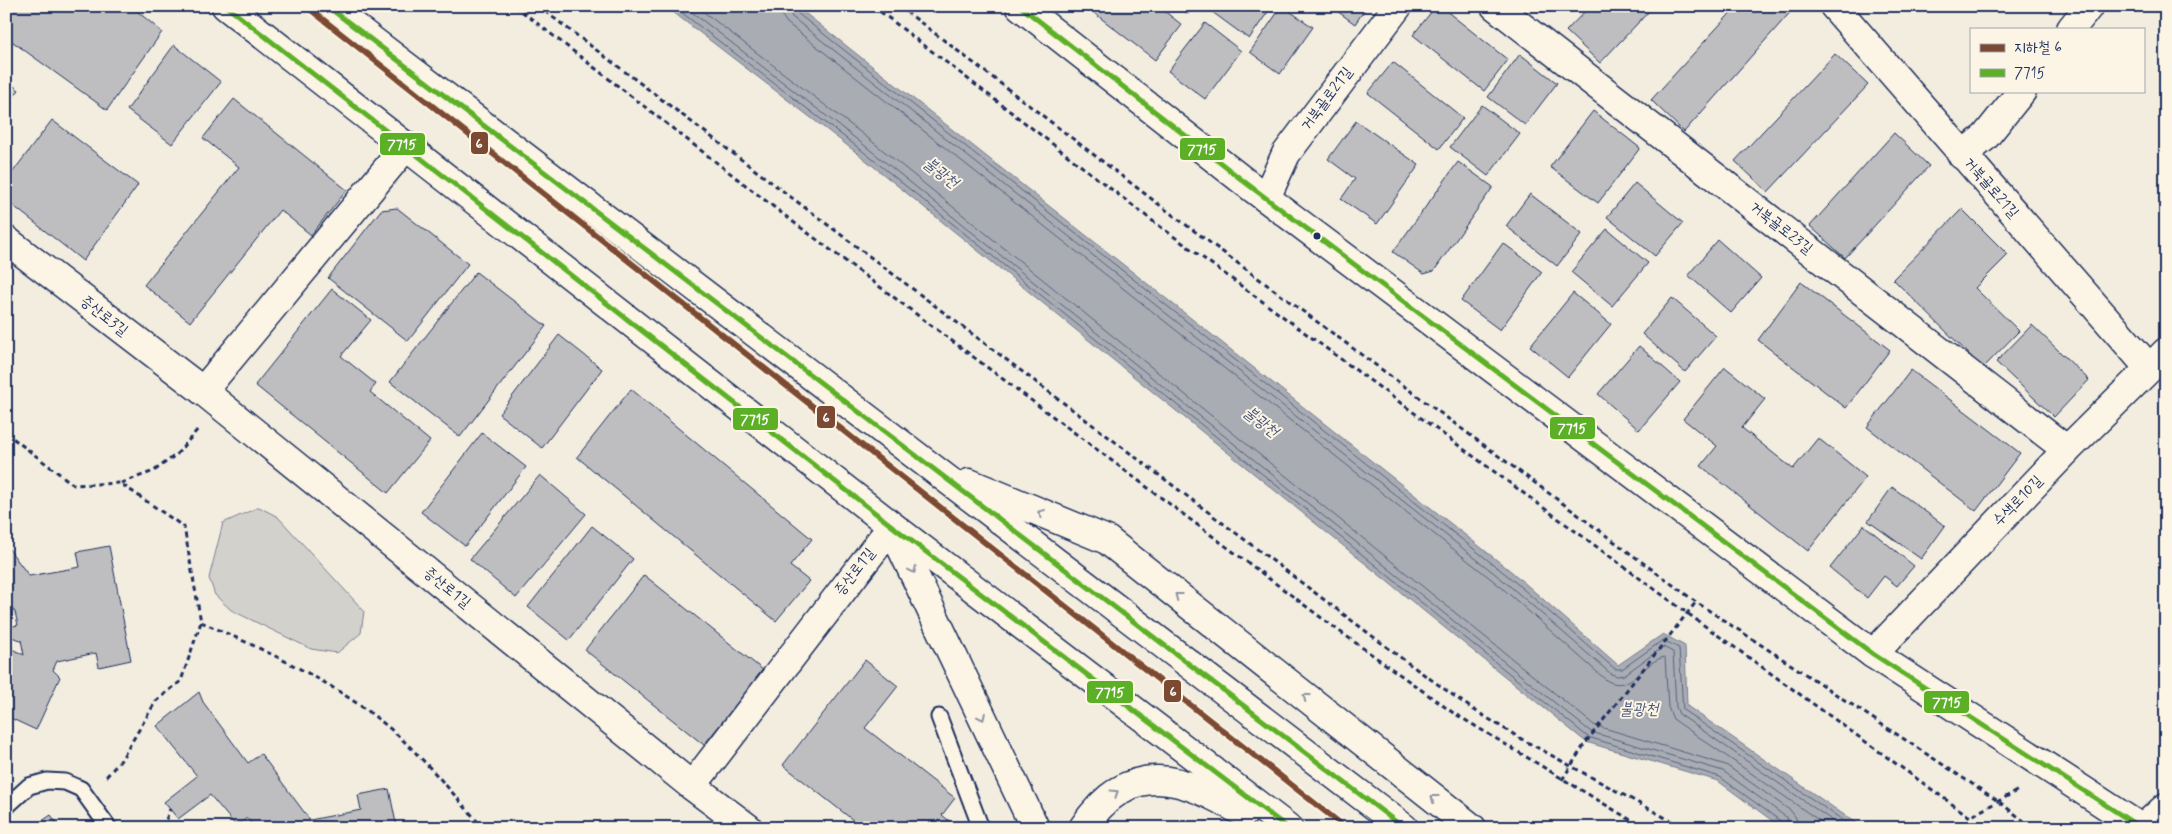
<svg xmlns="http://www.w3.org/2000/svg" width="2172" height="834" viewBox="0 0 2172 834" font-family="Mynerve,'Poor Story',sans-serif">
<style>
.green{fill:#d3d1cc;stroke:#778095}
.water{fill:#a9acb3;stroke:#707a91}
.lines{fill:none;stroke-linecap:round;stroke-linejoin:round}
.shore{stroke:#546180;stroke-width:1}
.building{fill:#bebec0;stroke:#1b2f5e}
.lane-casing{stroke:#1b2f5e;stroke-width:19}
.street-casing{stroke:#1b2f5e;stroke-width:31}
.secondary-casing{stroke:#1b2f5e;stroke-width:31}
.primary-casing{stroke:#1b2f5e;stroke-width:31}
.path{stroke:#1b2f5e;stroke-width:3;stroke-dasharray:5 4;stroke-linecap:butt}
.lane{stroke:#fcf5e5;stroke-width:15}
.street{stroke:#fcf5e5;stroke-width:28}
.secondary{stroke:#fcf5e5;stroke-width:28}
.primary{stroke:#fcf5e5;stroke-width:28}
.bus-1-casing{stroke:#fcf5e5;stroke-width:9}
.bus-1{stroke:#5bb025;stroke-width:5}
.metro-1-casing{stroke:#fcf5e5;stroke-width:10}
.metro-1{stroke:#7c4932;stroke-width:6}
.oneway{stroke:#8c92a2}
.bus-dot{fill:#1b2f5e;stroke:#fcf5e5;stroke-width:2}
.labels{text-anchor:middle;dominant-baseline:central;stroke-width:4;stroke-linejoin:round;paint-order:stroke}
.street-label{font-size:15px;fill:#1b2f5e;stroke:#fcf5e5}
.water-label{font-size:16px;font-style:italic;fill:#465478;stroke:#fcf5e5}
.line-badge{stroke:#fcf5e5;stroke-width:2}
.badge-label{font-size:14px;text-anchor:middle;font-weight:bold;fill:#fff}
</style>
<rect width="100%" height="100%" fill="#f3ede0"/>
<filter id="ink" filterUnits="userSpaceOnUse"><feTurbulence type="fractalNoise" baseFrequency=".02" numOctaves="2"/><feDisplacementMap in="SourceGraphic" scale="10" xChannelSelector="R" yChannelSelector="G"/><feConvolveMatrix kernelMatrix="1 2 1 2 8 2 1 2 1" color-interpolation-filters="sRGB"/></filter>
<g filter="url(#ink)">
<!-- green -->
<polygon class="green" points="259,507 278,517 364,611 361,633 337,653 311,649 231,610 215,595 209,578 223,523"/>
<!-- water -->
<polygon class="water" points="665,6 796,6 1512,572 1618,665 1663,634 1685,646 1687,706 1863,828 1782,828 1718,781 1586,742 857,153"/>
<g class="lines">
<!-- shore -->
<g class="shore">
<polyline points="673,6 860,149 1588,737 1720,777 1782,822 1784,828"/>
<polyline points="684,6 864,145 1591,732 1723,771 1786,817 1790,828"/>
<polyline points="696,6 869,139 1594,725 1726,765 1791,811 1796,818 1798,828"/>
<path d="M780,6L782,16L787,23L1500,586L1606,680C1631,695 1644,660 1665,657L1668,707L1673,719L1830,828"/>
<polyline points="787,6 792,17 1504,581 1611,674 1617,676 1624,675 1663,647 1673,652 1676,707 1679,714 1843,828"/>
<polyline points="793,6 796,12 1508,576 1615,669 1622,669 1663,640 1679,648 1683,710 1854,828"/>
</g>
</g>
<!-- building -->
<g class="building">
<polygon points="6,6 131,6 162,32 107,110 6,37"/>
<polygon points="1085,6 1158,6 1182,25 1155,60"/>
<polygon points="1177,6 1194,6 1188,14"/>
<polygon points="1204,6 1272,6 1249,39"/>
<polygon points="1282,6 1313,27 1280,74 1250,52"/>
<polygon points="1330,6 1367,6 1355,24"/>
<polygon points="1436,6 1440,6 1508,60 1484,91 1413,35"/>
<polygon points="1590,6 1654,6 1600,63 1566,31"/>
<polygon points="1737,6 1792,6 1794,8 1684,132 1651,100"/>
<polygon points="1205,23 1241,51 1205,99 1168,71"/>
<polygon points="174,45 221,82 172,144 127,110"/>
<polygon points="1520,54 1557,83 1525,125 1488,97"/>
<polygon points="1835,54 1868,85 1768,192 1735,161"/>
<polygon points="1393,62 1463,118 1439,149 1368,93"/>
<polygon points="6,80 19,90 6,106"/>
<polygon points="234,99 347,190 311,235 280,210 190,322 144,285 239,167 203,138"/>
<polygon points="1482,105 1520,134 1488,176 1450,147"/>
<polygon points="1593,111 1640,148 1598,203 1550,167"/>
<polygon points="52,120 138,185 83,261 6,200 6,181"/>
<polygon points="1356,121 1419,165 1377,224 1341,199 1355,179 1328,159"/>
<polygon points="1894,133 1929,166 1845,258 1810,226"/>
<polygon points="1458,162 1493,187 1434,271 1424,274 1393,252"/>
<polygon points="1635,183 1683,223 1655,256 1607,217"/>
<polygon points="1530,194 1582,234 1557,266 1506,226"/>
<polygon points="397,208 468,264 408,341 328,278 381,210"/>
<polygon points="1962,209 2008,255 1975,288 2019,331 1983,368 1893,279"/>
<polygon points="1607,229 1648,263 1612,306 1571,272"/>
<polygon points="1718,240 1761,278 1731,313 1688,275"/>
<polygon points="1503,243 1542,272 1500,330 1461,301"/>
<polygon points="476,272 546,326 460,437 390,382"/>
<polygon points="1801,282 1890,350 1846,408 1758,340"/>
<polygon points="332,289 371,320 341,356 376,384 370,392 430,441 388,493 255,385"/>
<polygon points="1573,293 1611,324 1568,377 1530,346"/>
<polygon points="1672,298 1716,336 1685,372 1642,334"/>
<polygon points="2032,325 2089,380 2054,417 1996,362"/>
<polygon points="559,335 602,369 542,448 499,414"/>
<polygon points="1639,346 1680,382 1639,430 1598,394"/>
<polygon points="1725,367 1765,399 1742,428 1793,469 1818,438 1866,477 1808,551 1701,466 1717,446 1683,419"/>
<polygon points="1911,370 2020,453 1976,511 1867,427"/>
<polygon points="631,389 812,539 790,566 809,581 776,621 577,457"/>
<polygon points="482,433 526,467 465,546 421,512"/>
<polygon points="540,475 586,514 516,598 470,559"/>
<polygon points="1892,487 1945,526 1921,559 1868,521"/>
<polygon points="1864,525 1914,566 1897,586 1884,576 1867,598 1830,568"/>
<polygon points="592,526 633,559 569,640 528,607"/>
<polygon points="6,545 29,576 80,567 77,552 109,546 131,660 99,667 96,653 57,661 53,670 60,677 36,730 6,716 6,646 24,655 21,640 11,637 9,627 18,625 15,612 6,601"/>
<polygon points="644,575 763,670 704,745 585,650"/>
<polygon points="865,660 898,686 865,728 955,798 942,815 958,828 863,828 783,765"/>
<polygon points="199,692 203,702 248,763 261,754 310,820 361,810 358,795 389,789 397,828 254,828 247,818 236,826 210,795 178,819 164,802 197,776 157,726"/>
<polygon points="51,815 60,828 32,828"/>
</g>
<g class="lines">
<!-- lane casing -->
<g class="lane-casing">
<g id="lane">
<polyline points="939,717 981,828"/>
<polyline points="6,807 29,786 47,781 65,782 81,789 109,828"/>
</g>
</g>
<!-- street casing -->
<g class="street-casing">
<g id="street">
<polyline points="1495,6 2067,450"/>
<polyline points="1834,6 2149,368"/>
<polyline points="2071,29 2089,6"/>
<polyline points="1962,155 1985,137 2022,91"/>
<polyline points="1266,198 1286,154 1398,6"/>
<polyline points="6,240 203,391 692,786 748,828"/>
<polyline points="203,391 406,146"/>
<polyline points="1873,654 2067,450 2166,352"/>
<polyline points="692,786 892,526"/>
</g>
</g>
<!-- secondary casing -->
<g class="secondary-casing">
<polyline id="secondary" points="1020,6 1246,183 1873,654 2141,828"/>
</g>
<!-- primary casing -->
<g class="primary-casing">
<g id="primary">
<polyline points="226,6 892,526 1288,828"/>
<polyline points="327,6 1404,828"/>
<polyline points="969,483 1107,540 1472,828"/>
<polyline points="893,530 1035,828"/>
<path d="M1083,828C1130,757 1182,776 1244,813"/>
<polyline points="2143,828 2166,807"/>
</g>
</g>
<!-- path -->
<g class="path">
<polyline points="515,6 788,218 1335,628 1452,712 1644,828"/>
<polyline points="538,6 1408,663 1471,708 1518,737 1684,828"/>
<polyline points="873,6 1154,222 1687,613 1970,817 2020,789"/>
<polyline points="899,6 1174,216 1696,602 1998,801 2033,828"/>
<polyline points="6,433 74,485 120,483 184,527 201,622 181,681 156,701 121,760 105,778"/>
<polyline points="121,483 154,471 177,454 198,429"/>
<path d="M201,622C274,654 351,689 409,746C435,772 459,800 483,828"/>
<polyline points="1562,780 1586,742 1696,602"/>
<polyline points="163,828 170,809"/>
</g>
<!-- lane -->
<use href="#lane" class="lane"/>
<!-- street -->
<use href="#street" class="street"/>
<!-- secondary -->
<use href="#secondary" class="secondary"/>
<!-- primary -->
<use href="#primary" class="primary"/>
<!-- bus-1 casing -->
<g class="bus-1-casing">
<g id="bus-1">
<polyline points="226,6 892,526 1288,828"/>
<polyline points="327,6 1404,828"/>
<polyline points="1020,6 1246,183 1873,654 2141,828"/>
</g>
</g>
<!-- bus-1 -->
<use href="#bus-1" class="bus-1"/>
<!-- metro-1 casing -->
<g class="metro-1-casing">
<polyline id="metro-1" points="306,6 1346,828"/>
</g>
<!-- metro-1 -->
<use href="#metro-1" class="metro-1"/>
</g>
<!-- one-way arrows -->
<defs><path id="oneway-chevron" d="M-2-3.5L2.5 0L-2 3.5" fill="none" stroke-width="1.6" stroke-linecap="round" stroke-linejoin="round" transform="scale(1.25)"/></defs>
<g class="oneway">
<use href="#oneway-chevron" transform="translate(1041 513) rotate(-157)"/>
<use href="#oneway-chevron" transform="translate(913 570) rotate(65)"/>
<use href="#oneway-chevron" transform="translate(1178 596) rotate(-142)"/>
<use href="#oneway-chevron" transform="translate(1306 697) rotate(-142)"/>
<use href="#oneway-chevron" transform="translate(982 717) rotate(65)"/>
<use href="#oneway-chevron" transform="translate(1115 793) rotate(-32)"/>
<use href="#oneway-chevron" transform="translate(1434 798) rotate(-142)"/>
</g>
</g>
<!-- markers -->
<circle class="bus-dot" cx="1317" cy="236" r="4.5"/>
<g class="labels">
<!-- street labels -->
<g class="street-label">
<text transform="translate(1327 99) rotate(-53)">거북골로21길</text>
<text transform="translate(1991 188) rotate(49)">거북골로21길</text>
<text transform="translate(1781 228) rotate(38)">거북골로23길</text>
<text transform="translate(104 316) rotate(38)">증산로3길</text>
<text transform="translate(2018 501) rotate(-46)">수색로10길</text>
<text transform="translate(855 572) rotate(-52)">증산로1길</text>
<text transform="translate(447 588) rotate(39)">증산로1길</text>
</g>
<!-- water labels -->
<g class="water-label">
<text transform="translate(941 173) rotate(38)">불광천</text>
<text transform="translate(1261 422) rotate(38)">불광천</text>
<text x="1639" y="709">불광천</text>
</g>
</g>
<g class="line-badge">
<rect x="470" y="131" width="19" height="24" rx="5" fill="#7c4932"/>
<rect x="379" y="132" width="47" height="24" rx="5" fill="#5bb025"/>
<rect x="1179" y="137" width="47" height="24" rx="5" fill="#5bb025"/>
<rect x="816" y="405" width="20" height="24" rx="5" fill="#7c4932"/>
<rect x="732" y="407" width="47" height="24" rx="5" fill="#5bb025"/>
<rect x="1549" y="416" width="47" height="24" rx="5" fill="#5bb025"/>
<rect x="1163" y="679" width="19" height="24" rx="5" fill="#7c4932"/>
<rect x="1086" y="680" width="48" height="24" rx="5" fill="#5bb025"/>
<rect x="1923" y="690" width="47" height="24" rx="5" fill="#5bb025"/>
</g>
<g class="badge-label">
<text x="479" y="148">6</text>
<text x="402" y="149">7715</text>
<text x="1202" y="154">7715</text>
<text x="826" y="422">6</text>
<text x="755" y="424">7715</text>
<text x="1572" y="433">7715</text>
<text x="1173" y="696">6</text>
<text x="1110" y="697">7715</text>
<text x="1947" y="707">7715</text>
</g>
<!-- margin -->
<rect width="2172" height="834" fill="none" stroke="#fcf5e5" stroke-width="25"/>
<rect x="12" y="12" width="2147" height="809" fill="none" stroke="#1b2f5e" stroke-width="2" filter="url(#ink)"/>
<!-- legend -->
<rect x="1970" y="28" width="175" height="65" fill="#fcf5e5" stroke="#a2a6af"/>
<rect x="1980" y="44" width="25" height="8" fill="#7c4932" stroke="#a2a6af"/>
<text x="2014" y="52" font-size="15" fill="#1b2f5e">지하철 6</text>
<rect x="1980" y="69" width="25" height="8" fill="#5bb025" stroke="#a2a6af"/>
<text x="2014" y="78" font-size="15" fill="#1b2f5e">7715</text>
</svg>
